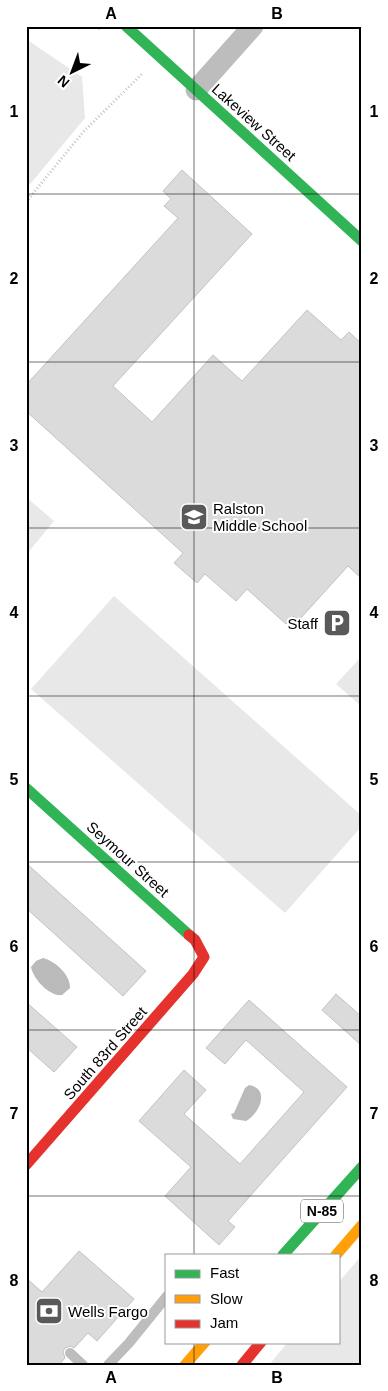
<svg xmlns="http://www.w3.org/2000/svg" width="388" height="1391" viewBox="0 0 388 1391" font-family="Arial,sans-serif">
<style>
.green{fill:#e8e8e8}
.water{fill:#bababa}
.building{fill:#dbdbdb;stroke:#c3c3c3}
.lines{fill:none;stroke-linecap:round;stroke-linejoin:round}
.path{stroke:#c2c2c2;stroke-width:3;stroke-dasharray:1 2.5;stroke-linecap:butt}
.lane{stroke:#bdbdbd;stroke-width:10}
.street{stroke:#bdbdbd;stroke-width:21}
.fast{stroke:#30b455;stroke-width:11}
.slow{stroke:#ff9f0a;stroke-width:11}
.jam{stroke:#e5322d;stroke-width:11}
.grid{fill:none;stroke:#000;stroke-width:1;stroke-opacity:0.55}
.labels{text-anchor:middle;dominant-baseline:central;stroke-width:4;stroke-linejoin:round;paint-order:stroke}
.shield{fill:#fff;stroke:#4c4c4c;stroke-width:1}
.shield-label{font-size:14px;font-weight:bold;fill:#000}
.street-label{font-size:15px;fill:#000;stroke:#fff}
.poi-label{font-size:15px;fill:#000;stroke:#fff;text-anchor:start}
.neatline{fill:none;stroke:#000;stroke-width:2}
.grid-label{font-size:16px;text-anchor:middle;font-weight:bold;fill:#000}
</style>
<rect width="100%" height="100%" fill="#fff"/>
<!-- green -->
<g class="green">
<polygon points="26,39 82,77 85,118 26,189"/>
<polygon points="26,497 54,521 26,555"/>
<polygon points="114,596 362,816 362,826 285,913 31,689"/>
<polygon points="362,656 362,707 336,684"/>
<polygon points="362,1255 362,1365 269,1365 288,1342 339,1342 339,1282"/>
</g>
<!-- water -->
<g class="water">
<path d="M43,958C55,961 70,974 70,988L62,995C50,997 33,979 31,967L36,961Z"/>
<path d="M249,1085C271,1089 259,1114 246,1121L233,1119L231,1114L234,1113L245,1088Z"/>
</g>
<!-- building -->
<g class="building">
<polygon points="182,170 252,234 113,386 152,422 213,355 242,381 307,310 341,340 349,332 362,344 362,579 348,566 299,620 294,616 286,624 247,589 236,601 205,574 197,583 174,563 183,553 26,411 26,385 178,218 164,206 171,199 163,191"/>
<polygon points="26,863 146,971 123,996 26,908"/>
<polygon points="336,994 362,1017 362,1046 322,1010"/>
<polygon points="249,1000 347,1087 228,1221 235,1227 219,1245 165,1196 191,1167 139,1121 184,1070 206,1090 184,1114 240,1164 304,1092 246,1040 225,1064 206,1048"/>
<polygon points="26,1002 77,1047 54,1072 26,1047"/>
<polygon points="79,1251 134,1299 97,1341 88,1333 74,1348 71,1346 65,1348 63,1352 65,1358 59,1365 26,1365 26,1278 42,1292"/>
</g>
<g class="lines">
<!-- path -->
<g class="path">
<polyline points="97,26 102,31"/>
<polyline points="26,202 84,131 143,73"/>
</g>
<!-- lane -->
<g class="lane">
<polyline points="70,1353 83,1365"/>
<polyline points="108,1365 129,1343 167,1296"/>
</g>
<!-- street -->
<polyline class="street" points="196,90 253,26"/>
<!-- fast -->
<g class="fast">
<polyline points="126,26 362,241"/>
<polyline points="26,788 189,935"/>
<polyline points="283,1255 362,1167"/>
</g>
<!-- slow -->
<g class="slow">
<polyline points="336,1255 362,1225"/>
<polyline points="185,1365 205,1342"/>
</g>
<!-- jam -->
<g class="jam">
<polyline points="26,1165 193,974 204,957 195,940 189,935"/>
<polyline points="242,1365 261,1342"/>
</g>
</g>
<!-- grid -->
<path class="grid" d="M194,26V1255M26,194H362M26,362H362M26,528H362M26,696H362M26,862H362M26,1030H362M26,1196H362M194,1342V1365"/>
<!-- icons -->
<defs>
<g id="school-square" transform="scale(1.4375)"><rect x="-9" y="-9" width="18" height="18" rx="4" fill="#595959" stroke="#fff"/><path d="M0-5L7-2L0 1L-7-2ZM-4 1L0 2.5L4 1V4Q0 6-4 4Z" fill="#fff"/></g>
<g id="parking-square" transform="scale(1.4375)"><rect x="-9" y="-9" width="18" height="18" rx="4" fill="#595959" stroke="#fff"/><path d="M-3.5-5.5H1a3.5 3.5 0 0 1 0 7H-1V5.5H-3.5ZM-1-3.4V-.6H.8a1.4 1.4 0 0 0 0-2.8Z" fill="#fff"/></g>
<g id="bank-square" transform="scale(1.4375)"><rect x="-9" y="-9" width="18" height="18" rx="4" fill="#595959" stroke="#fff"/><path d="M-6-4H6V4H-6ZM0-2.3a2.3 2.3 0 1 0 0 4.6a2.3 2.3 0 1 0 0-4.6Z" fill="#fff"/></g>
</defs>
<g fill-rule="evenodd">
<use href="#school-square" x="194" y="517"/>
<use href="#parking-square" x="337" y="623"/>
<use href="#bank-square" x="49" y="1311"/>
</g>
<g class="labels">
<!-- shield labels -->
<rect class="shield" x="301" y="1199.5" width="42" height="23" rx="4"/>
<g class="shield-label">
<text x="322" y="1211">N-85</text>
</g>
<!-- street labels -->
<g class="street-label">
<text transform="translate(254 122) rotate(42)">Lakeview Street</text>
<text transform="translate(128 859) rotate(42)">Seymour Street</text>
<text transform="translate(105 1053) rotate(-49)">South 83rd Street</text>
</g>
<!-- poi labels -->
<g class="poi-label">
<text x="213" y="508">Ralston<tspan x="213" dy="17">Middle School</tspan></text>
<text x="318" y="623" text-anchor="end">Staff</text>
<text x="68" y="1311">Wells Fargo</text>
</g>
</g>
<!-- border -->
<rect width="388" height="1391" fill="none" stroke="#ffffff" stroke-width="55"/>
<!-- legend -->
<rect x="165" y="1254" width="175" height="90" fill="#ffffff" stroke="#999999"/>
<rect x="175" y="1270" width="25" height="8" fill="#30b455" stroke="#999999"/>
<text x="210" y="1278" font-size="15" fill="#000000">Fast</text>
<rect x="175" y="1295" width="25" height="8" fill="#ff9f0a" stroke="#999999"/>
<text x="210" y="1304" font-size="15" fill="#000000">Slow</text>
<rect x="175" y="1320" width="25" height="8" fill="#e5322d" stroke="#999999"/>
<text x="210" y="1328" font-size="15" fill="#000000">Jam</text>
<!-- north arrow -->
<g transform="translate(72 72) rotate(222)" stroke="#ffffff" stroke-width="4" paint-order="stroke">
<path d="M0-4L9 19L0 12L-9 19Z" fill="#000000"/>
<text y="-8" font-size="14" font-weight="bold" text-anchor="middle" fill="#000000">N</text>
</g>
<rect x="28" y="28" width="332" height="1336" class="neatline"/>
<g class="grid-label">
<text x="111" y="19">A</text>
<text x="277" y="19">B</text>
<text x="14" y="117">1</text>
<text x="374" y="117">1</text>
<text x="14" y="284">2</text>
<text x="374" y="284">2</text>
<text x="14" y="451">3</text>
<text x="374" y="451">3</text>
<text x="14" y="618">4</text>
<text x="374" y="618">4</text>
<text x="14" y="785">5</text>
<text x="374" y="785">5</text>
<text x="14" y="952">6</text>
<text x="374" y="952">6</text>
<text x="14" y="1119">7</text>
<text x="374" y="1119">7</text>
<text x="14" y="1286">8</text>
<text x="374" y="1286">8</text>
<text x="111" y="1383">A</text>
<text x="277" y="1383">B</text>
</g>
</svg>
